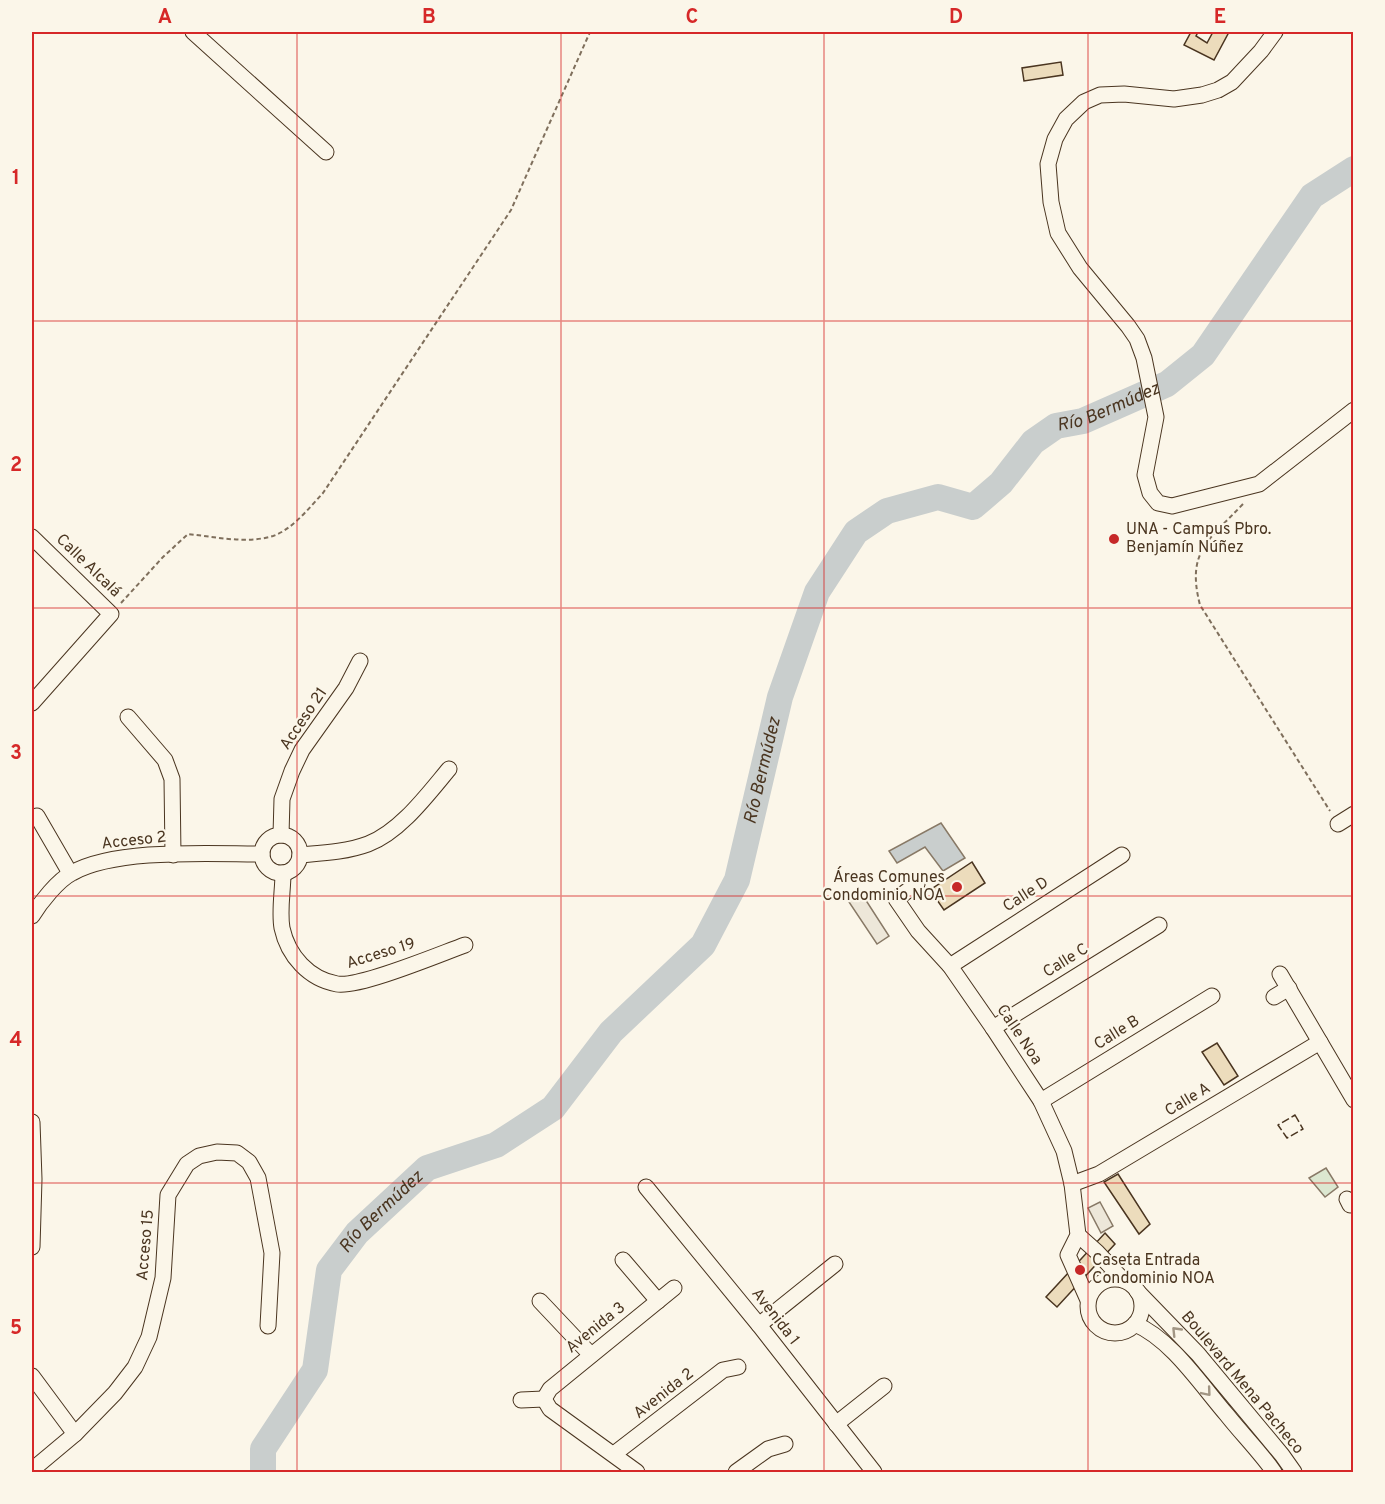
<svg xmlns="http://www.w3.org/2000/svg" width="1385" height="1504" viewBox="0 0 1385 1504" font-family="Overpass,sans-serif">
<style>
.green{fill:#dce7d0;stroke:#887966;stroke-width:1.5}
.parking{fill:#ede7d9;stroke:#887966;stroke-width:1.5}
.water{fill:#c9cecd;stroke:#887966;stroke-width:1.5}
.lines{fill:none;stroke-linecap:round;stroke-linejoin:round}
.river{stroke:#c9cecd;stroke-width:26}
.building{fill:#ecdcbc;stroke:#4a3520;stroke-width:1.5}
.minor-casing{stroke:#4a3520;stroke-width:17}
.path{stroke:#7f6f5c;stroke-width:2;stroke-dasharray:4.5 3;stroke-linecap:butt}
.minor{stroke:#fbf6e9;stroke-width:15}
.fence{stroke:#4a3520;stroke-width:1.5;stroke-dasharray:8 3;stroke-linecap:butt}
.oneway{stroke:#a29684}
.grid{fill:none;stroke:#d62828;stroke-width:1.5;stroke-opacity:0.55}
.poi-dot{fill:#c62828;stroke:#fbf6e9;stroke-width:2}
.labels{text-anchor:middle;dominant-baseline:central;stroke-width:4.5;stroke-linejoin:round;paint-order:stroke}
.poi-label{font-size:16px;fill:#4a3520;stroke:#fbf6e9;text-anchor:start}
.street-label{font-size:16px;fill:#4a3520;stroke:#fbf6e9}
.water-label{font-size:18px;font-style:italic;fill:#4a3520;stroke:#fbf6e9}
.neatline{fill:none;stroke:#d62828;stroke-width:2}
.grid-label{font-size:20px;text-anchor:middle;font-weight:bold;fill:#d62828}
</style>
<rect width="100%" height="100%" fill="#fbf6e9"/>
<!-- green -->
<polygon class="green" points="1326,1168 1338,1187 1325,1197 1309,1178"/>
<!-- parking -->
<g class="parking">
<polygon points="858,888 889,936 877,944 845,896"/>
<polygon points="1100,1202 1113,1226 1101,1233 1088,1208"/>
</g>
<!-- water -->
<polygon class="water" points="941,823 965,858 943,871 925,847 897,863 889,851"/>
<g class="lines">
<!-- river -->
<path class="river" id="s1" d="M263,1472V1449L315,1370L329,1270L357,1233L427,1168L496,1145L553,1108L611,1032L703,945L737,880L780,697L817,592L856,532L887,511L938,497L973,507L1001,483L1033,442L1056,426L1083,421L1167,384L1203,355L1312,196L1354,169"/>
</g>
<!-- building -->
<g class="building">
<polygon points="1191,32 1198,32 1196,36 1207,43 1213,32 1229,32 1214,60 1184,45"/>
<polygon points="1061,62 1063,75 1024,81 1022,68"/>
<polygon points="972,862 985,883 944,910 930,890"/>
<polygon points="1217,1043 1238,1076 1224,1085 1202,1052"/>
<polygon points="1118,1174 1150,1224 1139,1234 1104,1182"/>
<polygon points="1105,1233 1115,1244 1057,1307 1046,1297"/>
</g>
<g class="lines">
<!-- minor casing -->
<g class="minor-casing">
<g id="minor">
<polyline points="193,32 326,152"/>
<polyline points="1275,32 1261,51 1232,82 1218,90 1202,95 1174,99 1124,94 1100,95 1084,102 1066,119 1055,139 1048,164 1051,202 1058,233 1080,268 1128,326 1137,339 1144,358 1156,417 1145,475 1150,493 1158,503 1172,506 1259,484 1354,410"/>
<polyline points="32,537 111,614 32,703"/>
<polyline points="128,717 165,760 172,779 173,855"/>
<polyline points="37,816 70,873"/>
<polyline points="1338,824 1354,814"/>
<polyline points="281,835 282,799 292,771 302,750 346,688 360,661"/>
<circle cx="281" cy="854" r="19"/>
<path d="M300,855C323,853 346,852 368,844C400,832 428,794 449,769"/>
<path d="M283,873C283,890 279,911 282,928C288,956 309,979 337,984C359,988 440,954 465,945"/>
<polyline points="917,884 896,899 918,931 950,966 993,1028 1041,1101 1064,1151 1072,1184 1078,1235 1068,1255 1088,1300"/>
<path d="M32,916C40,903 58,880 72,873C116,848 211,854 262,854"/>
<polyline points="950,966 1122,855"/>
<polyline points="1280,974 1354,1100"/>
<polyline points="1274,997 1289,988"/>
<polyline points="993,1028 1159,925"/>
<polyline points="1041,1101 1212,996"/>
<polyline points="32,1122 34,1179 32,1247"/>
<polyline points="1072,1184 1099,1174 1320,1042"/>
<polyline points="646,1187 759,1325 874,1472"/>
<polyline points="1347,1199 1350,1205 1354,1203"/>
<polyline points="1078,1235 1097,1252 1123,1280"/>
<polyline points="623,1260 658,1301"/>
<circle cx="1115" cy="1306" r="27"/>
<polyline points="1137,1291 1198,1354 1282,1455 1294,1472"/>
<polyline points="540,1301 591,1355"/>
<path d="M1135,1324C1171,1339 1201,1385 1227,1415C1242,1434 1260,1452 1274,1472"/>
<polyline points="759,1325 835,1264"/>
<polyline points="32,1376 75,1434"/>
<polyline points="544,1399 550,1389 674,1288"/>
<polyline points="544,1399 550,1409 637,1472"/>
<polyline points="521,1400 544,1399"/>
<polyline points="836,1424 884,1386"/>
<polyline points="614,1454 723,1370 738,1367"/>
<polyline points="32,1470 75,1434 115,1393 135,1367 149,1337 163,1278 168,1195 187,1164 199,1156 217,1152 237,1153 249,1162 258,1178 272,1253 268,1326"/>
<polyline points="736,1472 768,1449 785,1444"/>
</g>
</g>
<!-- path -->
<g class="path">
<path d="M1243,504C1209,540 1186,551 1200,605L1330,811"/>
<path d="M121,603L163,557L188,534C216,537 246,544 273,536C293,529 309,508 323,493L511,210L590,32"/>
</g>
<!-- minor -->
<use href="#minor" class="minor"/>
<!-- fence -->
<polygon class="fence" points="1295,1115 1303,1129 1287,1138 1278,1125"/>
</g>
<!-- one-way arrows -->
<defs><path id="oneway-chevron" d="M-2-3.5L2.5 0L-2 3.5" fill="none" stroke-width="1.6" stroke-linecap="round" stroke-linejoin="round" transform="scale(1.5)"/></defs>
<g class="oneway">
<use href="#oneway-chevron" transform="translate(1176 1331) rotate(-134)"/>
<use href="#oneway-chevron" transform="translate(1207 1392) rotate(50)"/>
</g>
<!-- grid -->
<path class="grid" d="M297,32V1472M561,32V1472M824,32V1472M1088,32V1472M32,321H1354M32,608H1354M32,896H1354M32,1183H1354"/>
<!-- markers -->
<g class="poi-dot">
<circle cx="1114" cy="539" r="6"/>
<circle cx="957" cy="887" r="6"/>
<circle cx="1080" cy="1270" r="6"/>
</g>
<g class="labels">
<!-- poi labels -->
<g class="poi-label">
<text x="1126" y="530">UNA - Campus Pbro.<tspan x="1126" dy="18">Benjamín Núñez</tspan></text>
<text x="945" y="878" text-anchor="end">Áreas Comunes<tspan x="945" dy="18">Condominio NOA</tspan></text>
<text x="1092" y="1261">Caseta Entrada<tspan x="1092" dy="18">Condominio NOA</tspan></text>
</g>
<!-- street labels -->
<g class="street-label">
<text transform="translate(88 566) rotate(44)">Calle Alcalá</text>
<text transform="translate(304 719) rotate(-56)">Acceso 21</text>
<text transform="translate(134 841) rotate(-6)">Acceso 2</text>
<text transform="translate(1026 895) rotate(-33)">Calle D</text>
<text transform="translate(381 954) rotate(-17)">Acceso 19</text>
<text transform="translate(1066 961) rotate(-32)">Calle C</text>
<text transform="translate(1117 1033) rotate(-32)">Calle B</text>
<text transform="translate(1019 1035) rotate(56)">Calle Noa</text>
<text transform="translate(1188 1100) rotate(-31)">Calle A</text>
<text transform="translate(146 1245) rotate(-85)">Acceso 15</text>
<text transform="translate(775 1317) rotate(52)">Avenida 1</text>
<text transform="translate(596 1328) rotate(-39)">Avenida 3</text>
<text transform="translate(1242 1383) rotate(50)">Boulevard Mena Pacheco</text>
<text transform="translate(664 1394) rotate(-38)">Avenida 2</text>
</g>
<!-- water labels -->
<g class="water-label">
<text stroke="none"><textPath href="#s1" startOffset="1467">Río Bermúdez</textPath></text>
<text stroke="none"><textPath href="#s1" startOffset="909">Río Bermúdez</textPath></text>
<text stroke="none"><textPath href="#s1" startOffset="297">Río Bermúdez</textPath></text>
</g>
</g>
<!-- border -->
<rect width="1385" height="1504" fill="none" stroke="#fbf6e9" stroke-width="66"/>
<rect x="33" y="33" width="1319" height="1438" class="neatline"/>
<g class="grid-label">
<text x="165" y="23">A</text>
<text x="429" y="23">B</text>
<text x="692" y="23">C</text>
<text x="956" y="23">D</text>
<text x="1220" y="23">E</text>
<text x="16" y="184">1</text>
<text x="16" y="471">2</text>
<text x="16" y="759">3</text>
<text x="16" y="1046">4</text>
<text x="16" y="1334">5</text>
</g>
</svg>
